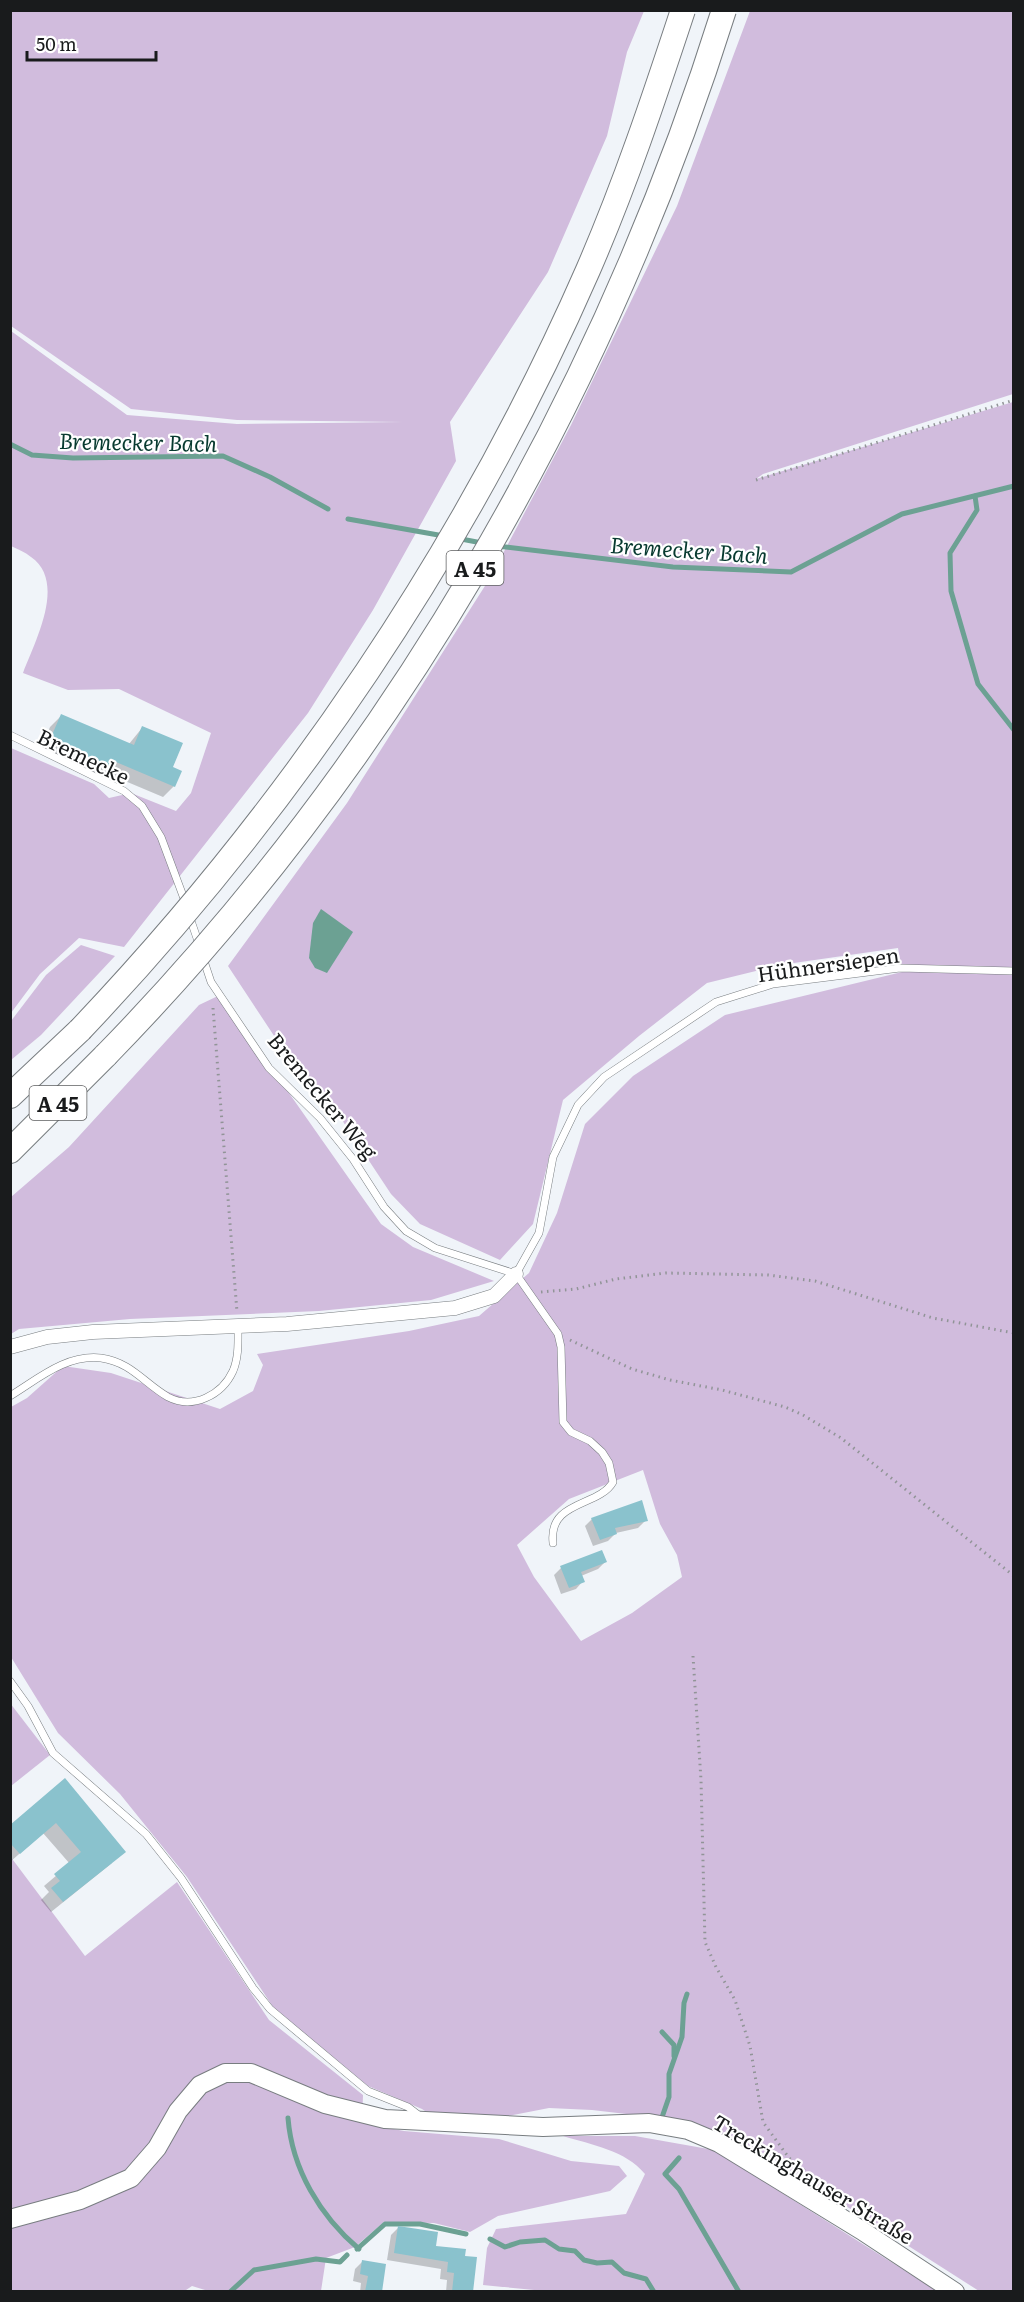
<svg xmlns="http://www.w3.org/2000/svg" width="1024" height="2302" viewBox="0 0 1024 2302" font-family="Literata,serif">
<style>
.green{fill:#d1bcdd;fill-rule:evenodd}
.water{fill:#6ca193}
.shadow{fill:#0003}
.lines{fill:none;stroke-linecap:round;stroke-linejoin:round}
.stream{stroke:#6ca193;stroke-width:5}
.building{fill:#8ac2cd}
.service-casing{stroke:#787d80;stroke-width:8}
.minor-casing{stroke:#787d80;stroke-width:15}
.secondary-casing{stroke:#787d80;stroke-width:20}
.motorway-casing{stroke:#787d80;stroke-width:26}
.path{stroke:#919497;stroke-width:3;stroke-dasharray:1.5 4.5;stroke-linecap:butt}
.service{stroke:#fff;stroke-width:7}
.minor{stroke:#fff;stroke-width:14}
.secondary{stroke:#fff;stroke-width:18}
.motorway{stroke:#fff;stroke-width:24}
.motorway-bridge-casing{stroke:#787d80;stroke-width:26;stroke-linecap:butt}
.motorway-bridge{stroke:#fff;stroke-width:24}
.labels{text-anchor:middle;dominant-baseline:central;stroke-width:4.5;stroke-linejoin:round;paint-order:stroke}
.shield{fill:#fff;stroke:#5e5f60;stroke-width:1.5}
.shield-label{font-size:20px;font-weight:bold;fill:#191b1c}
.street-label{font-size:21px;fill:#191b1c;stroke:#fff}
.water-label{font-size:22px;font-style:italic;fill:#083a30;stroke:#fff}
</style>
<rect width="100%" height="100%" fill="#f0f4f9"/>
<!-- green -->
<g class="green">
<path d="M11,11H644L627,52L607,136L548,272L450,422L456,461L373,610L308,713L124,947L79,938L40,974L11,1013V748L94,784L109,798L131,793L176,811L191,793L211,733L119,689L68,690L23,673C35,641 67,582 31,557C25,552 17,549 11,546V331L127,415L237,424L403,422L237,420L131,409L11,326Z"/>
<path d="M750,11H1013V394L763,474L756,479L1013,402V2291H979L758,2150L721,2134L678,2120L592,2110L549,2108L493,2119L431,2115L422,2109L368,2086L273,2007L187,1877L120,1794L58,1733L11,1657V1407L27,1398L63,1366L111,1373L220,1409L253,1391L263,1365L257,1354L409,1331L479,1316L529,1273L557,1213L585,1124L633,1076L725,1015L902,972L898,948L780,965L707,983L639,1036L563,1100L533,1224L500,1260L420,1224L391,1194L342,1120L288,1057L228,966L347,803L490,578L571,425L677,206ZM643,1470L660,1524L677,1555L682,1577L632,1613L581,1641L534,1577L517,1545L569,1499Z"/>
<polygon points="81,945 115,956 41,1035 11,1060 11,1021 46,975"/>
<polygon points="220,995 381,1224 413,1247 494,1281 431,1300 319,1311 130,1319 19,1329 11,1334 11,1197 69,1147 199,1005"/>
<polygon points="10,1703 50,1755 11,1786 10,1786"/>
<polygon points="10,1856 85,1956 177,1882 269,2020 363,2095 362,2123 404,2131 499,2139 571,2161 619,2166 627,2176 610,2191 498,2216 470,2232 434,2223 384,2222 355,2247 326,2258 321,2291 203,2291 205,2290 192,2286 183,2292 11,2291"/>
<path d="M563,2136H635L714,2150L937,2291L555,2292L483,2285L487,2248L496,2229L626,2214L645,2174C625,2150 592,2145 563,2136Z"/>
</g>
<!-- water -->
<polygon class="water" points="321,909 353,932 327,973 315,968 309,958 313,923"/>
<!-- shadow -->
<g class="shadow">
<polygon points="61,716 129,744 142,728 174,786 163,797 106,773 101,779 39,753 50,727"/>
<polygon points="592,1519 646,1520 638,1528 616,1533 608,1541 593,1546 585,1526"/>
<polygon points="605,1562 598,1569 581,1576 583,1581 576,1589 561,1594 554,1575 561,1568"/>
<polygon points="65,1780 112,1863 51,1912 41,1900 49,1892 44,1886 70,1864 43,1833 10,1862 10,1827"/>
<polygon points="399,2227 434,2247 464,2250 472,2292 446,2292 447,2280 440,2279 441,2269 387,2260 391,2235"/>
<polygon points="363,2261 380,2292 360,2292 361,2283 353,2281 355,2269"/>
</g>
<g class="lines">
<!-- stream -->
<g class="stream">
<polyline points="10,444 32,455 73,458 223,456 270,477 328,509"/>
<polyline points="975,496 977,510 950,553 951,591 978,684 1014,730"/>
<polyline points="348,519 444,536"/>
<polyline points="456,538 482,543"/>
<polyline points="497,546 673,567 791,572 902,514 1014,486"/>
<polyline points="662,2032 674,2045 674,2056"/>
<path d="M288,2118C292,2169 320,2216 359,2249"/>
<polyline points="660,2123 669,2097 669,2074 682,2037 684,2003 687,1994"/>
<polyline points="679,2158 665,2174 679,2189 739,2292"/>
<polyline points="490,2239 505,2247 520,2242 545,2240 559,2249 575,2251 584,2260 597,2263 612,2262 624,2273 646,2279 654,2292"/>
<polyline points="357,2249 385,2224 420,2224 466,2234"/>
<polyline points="230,2292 254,2270 316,2259 340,2262 347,2255"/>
</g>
</g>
<!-- building -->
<g class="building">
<polygon points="61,714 134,745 142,726 183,743 173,767 182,771 175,787 116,762 113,769 49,742"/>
<polygon points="642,1500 648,1521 615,1528 617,1534 600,1540 591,1518"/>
<polygon points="602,1550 607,1562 581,1572 585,1582 569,1588 560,1566"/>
<polygon points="65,1778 126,1852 63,1902 51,1888 60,1881 54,1874 81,1852 56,1823 20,1854 10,1843 10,1825"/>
<polygon points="398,2226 438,2232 436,2246 466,2249 465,2256 477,2257 473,2292 452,2292 454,2273 447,2272 448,2262 394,2253"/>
<polygon points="362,2260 386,2264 382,2292 365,2292 368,2276 360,2274"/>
</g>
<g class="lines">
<!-- service casing -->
<g class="service-casing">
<g id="service">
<polyline points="10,735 124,791 142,806 161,837 186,904"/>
<polyline points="189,915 200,947"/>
<path d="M203,958L211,982L269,1068L320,1118L353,1159L384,1207L406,1231L435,1248L516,1274L558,1334L561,1347L563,1422L571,1432L590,1441L602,1452L609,1463L613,1482C599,1507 548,1500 553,1543"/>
<polyline points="516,1274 539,1233 553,1157 578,1105 604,1077 716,1002 773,984 900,968 1014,971"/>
<path d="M10,1396C38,1379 66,1354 101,1358C131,1362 145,1384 168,1397C193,1410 222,1395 233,1371C239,1357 238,1341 238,1326"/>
<polyline points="10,1681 28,1706 53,1753 146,1834 181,1878 253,1988 270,2009 368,2091 408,2107 421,2117"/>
</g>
</g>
<!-- minor casing -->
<g class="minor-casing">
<polyline id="minor" points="10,1347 47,1337 93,1332 287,1324 455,1308 494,1296 516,1274"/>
</g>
<!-- secondary casing -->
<g class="secondary-casing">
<polyline id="secondary" points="10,2219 80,2200 131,2178 157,2148 178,2111 200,2085 225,2073 251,2073 325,2104 385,2119 543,2127 649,2123 688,2130 719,2143 861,2230 955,2292"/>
</g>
<!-- motorway casing -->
<g class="motorway-casing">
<g id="motorway">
<polyline points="10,1096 80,1030"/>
<polyline points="10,1151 106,1055"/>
</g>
</g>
<!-- path -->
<g class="path">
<polyline points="756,480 1014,400"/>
<polyline points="213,1008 237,1312"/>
<polyline points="541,1292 576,1289 616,1279 666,1273 768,1275 815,1281 933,1318 1014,1333"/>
<polyline points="570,1340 632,1369 670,1380 722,1390 785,1407 803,1415 841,1438 1014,1576"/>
<polyline points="693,1656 701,1780 705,1942 716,1967 735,2000 750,2046 763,2122 789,2158 818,2181"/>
</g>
<!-- service -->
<use href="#service" class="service"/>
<!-- minor -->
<use href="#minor" class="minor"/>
<!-- secondary -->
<use href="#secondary" class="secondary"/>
<!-- motorway -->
<use href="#motorway" class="motorway"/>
<!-- motorway-bridge casing -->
<g class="motorway-bridge-casing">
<g id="motorway-bridge">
<path d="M80,1030C290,809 466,549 588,270C625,185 654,98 683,10"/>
<path d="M106,1055C390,764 602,399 724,10"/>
</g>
</g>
<!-- motorway-bridge -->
<use href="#motorway-bridge" class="motorway-bridge"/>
</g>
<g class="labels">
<!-- shield labels -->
<g class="shield">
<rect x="446.5" y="551" width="57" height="34" rx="4.5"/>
<rect x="29.5" y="1086" width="57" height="34" rx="4.5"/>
</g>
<g class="shield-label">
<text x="475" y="568">A 45</text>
<text x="58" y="1103">A 45</text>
</g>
<!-- street labels -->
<g class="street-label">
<text transform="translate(84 755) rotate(26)">Bremecke</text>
<text transform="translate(828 963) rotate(-8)">Hühnersiepen</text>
<text transform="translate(324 1095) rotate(50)">Bremecker Weg</text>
<text transform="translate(814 2178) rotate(31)">Treckinghauser Straße</text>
</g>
<!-- water labels -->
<g class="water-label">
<text transform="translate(138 441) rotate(1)">Bremecker Bach</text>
<text transform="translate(689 549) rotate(4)">Bremecker Bach</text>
</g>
</g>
<!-- border -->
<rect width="1024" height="2302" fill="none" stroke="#191b1c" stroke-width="24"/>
<!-- scale -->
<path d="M27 51v9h129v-9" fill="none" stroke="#191b1c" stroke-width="3"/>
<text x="36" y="51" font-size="18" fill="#191b1c" stroke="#ffffff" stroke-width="4.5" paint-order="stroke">50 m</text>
</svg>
